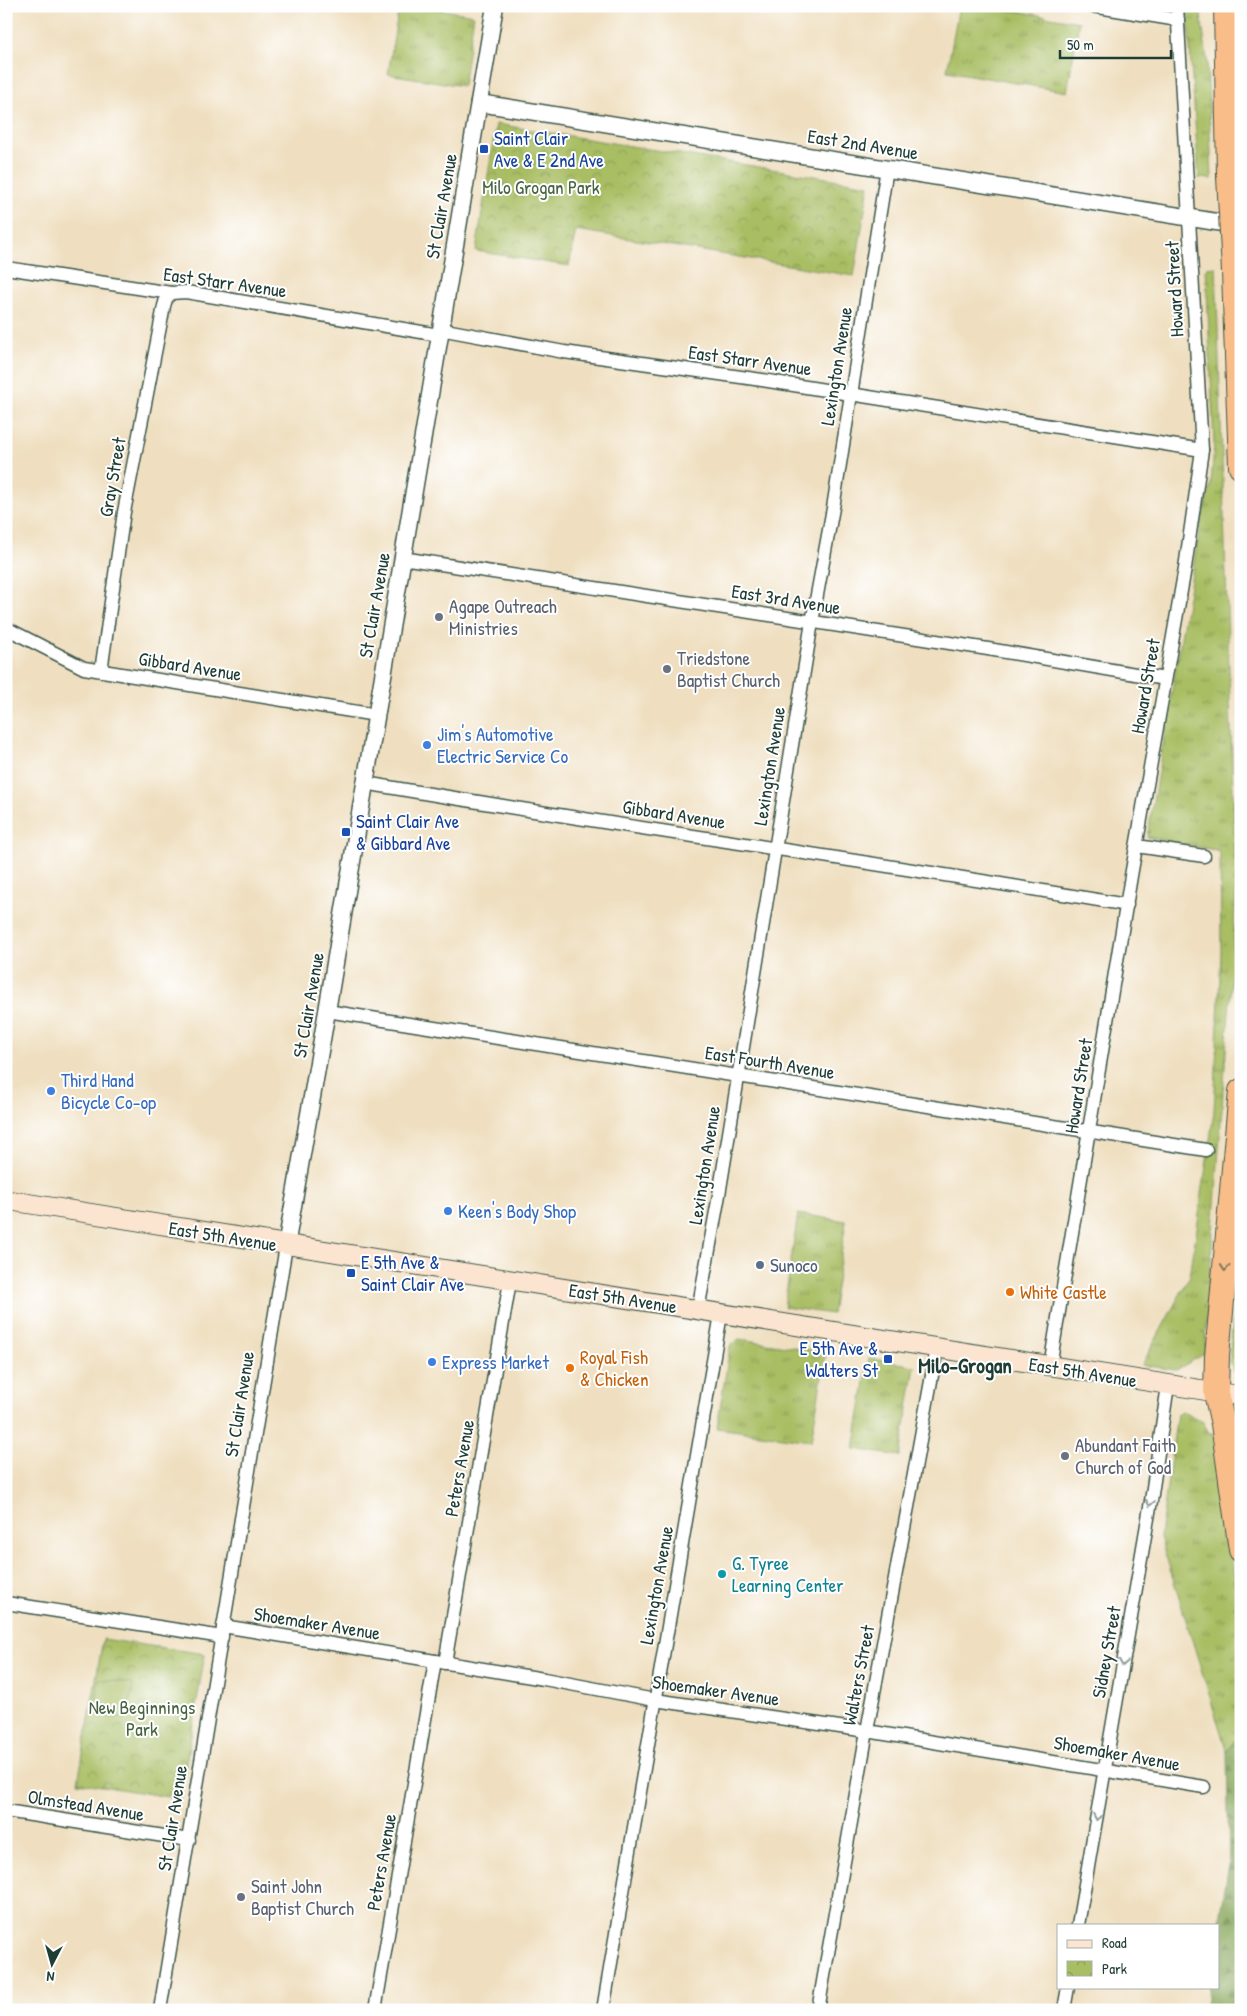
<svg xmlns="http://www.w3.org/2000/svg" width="1247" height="2016" viewBox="0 0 1247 2016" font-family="'Patrick Hand',sans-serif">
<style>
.grass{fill:url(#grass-tufts);stroke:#647e4c}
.forest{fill:url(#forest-firs);stroke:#527146}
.park{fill:url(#park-crowns);stroke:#647e4c}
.pitch{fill:#a9be63;stroke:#647e4c}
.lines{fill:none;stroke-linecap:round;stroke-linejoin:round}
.minor-casing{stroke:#3e5549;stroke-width:15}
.tertiary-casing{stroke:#3e5549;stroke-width:19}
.secondary-casing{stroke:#3e5549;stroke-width:21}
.motorway-casing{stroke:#3e5549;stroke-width:26}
.minor{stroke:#fff;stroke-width:12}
.tertiary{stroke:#fff;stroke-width:16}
.secondary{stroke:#fce5d0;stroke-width:19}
.motorway{stroke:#f8bd89;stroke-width:24}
.motorway-bridge-casing{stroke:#3e5549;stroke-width:26;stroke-linecap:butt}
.motorway-bridge{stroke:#f8bd89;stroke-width:24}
.oneway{stroke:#81775a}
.oneway2{stroke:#8f9e9a}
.transit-dot{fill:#1a4fb4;stroke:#fff;stroke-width:2}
.worship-dot{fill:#6b7280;stroke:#fff;stroke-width:2}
.shop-dot{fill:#3f7fe0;stroke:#fff;stroke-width:2}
.service-dot{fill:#5c6f8a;stroke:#fff;stroke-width:2}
.food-dot{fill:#e8710a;stroke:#fff;stroke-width:2}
.culture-dot{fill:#0f9aa8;stroke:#fff;stroke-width:2}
.labels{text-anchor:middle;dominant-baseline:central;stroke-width:4;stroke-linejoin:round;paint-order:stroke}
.transit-label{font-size:19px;fill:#164399;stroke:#fff;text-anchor:start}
.street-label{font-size:19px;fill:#1f3d34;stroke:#fff}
.park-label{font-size:19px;fill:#486442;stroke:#fff}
.worship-label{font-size:19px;fill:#5b616d;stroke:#fff;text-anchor:start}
.shop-label{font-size:19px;fill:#366cbe;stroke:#fff;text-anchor:start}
.service-label{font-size:19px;fill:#4e5e75;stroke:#fff;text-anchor:start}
.food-label{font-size:19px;fill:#c56008;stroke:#fff;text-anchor:start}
.culture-label{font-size:19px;fill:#0d838f;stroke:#fff;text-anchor:start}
.quarter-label{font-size:21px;font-weight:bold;fill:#1f3d34;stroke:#fff}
</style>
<defs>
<pattern id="grass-tufts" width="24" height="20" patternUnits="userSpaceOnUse" patternTransform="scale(1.25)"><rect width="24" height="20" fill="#a9be63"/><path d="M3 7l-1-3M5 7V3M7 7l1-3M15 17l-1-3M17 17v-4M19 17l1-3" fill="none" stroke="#899c52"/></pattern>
<pattern id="forest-firs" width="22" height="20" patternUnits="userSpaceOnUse" patternTransform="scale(1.25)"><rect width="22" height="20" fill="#86a559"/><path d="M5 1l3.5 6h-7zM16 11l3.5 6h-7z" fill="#6d884a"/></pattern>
<pattern id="park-crowns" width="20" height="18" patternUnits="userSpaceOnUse" patternTransform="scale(1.25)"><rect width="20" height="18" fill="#a9be63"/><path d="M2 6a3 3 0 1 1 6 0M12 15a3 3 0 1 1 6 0" fill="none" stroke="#899c52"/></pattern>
</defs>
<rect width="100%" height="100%" fill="#fff"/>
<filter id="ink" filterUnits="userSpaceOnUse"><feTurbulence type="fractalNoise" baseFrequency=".02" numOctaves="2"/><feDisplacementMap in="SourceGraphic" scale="10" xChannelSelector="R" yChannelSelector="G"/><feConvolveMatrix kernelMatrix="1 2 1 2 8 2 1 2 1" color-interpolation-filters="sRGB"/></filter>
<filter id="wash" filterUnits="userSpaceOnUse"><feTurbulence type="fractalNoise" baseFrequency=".0096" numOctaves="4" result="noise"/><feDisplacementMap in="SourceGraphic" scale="20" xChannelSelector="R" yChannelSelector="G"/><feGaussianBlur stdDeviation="1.12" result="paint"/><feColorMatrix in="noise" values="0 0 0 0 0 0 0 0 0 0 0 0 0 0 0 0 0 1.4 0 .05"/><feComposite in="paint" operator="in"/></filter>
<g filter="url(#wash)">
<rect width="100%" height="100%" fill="#efdfc0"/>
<!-- grass -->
<g class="grass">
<polygon points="399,6 418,6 474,15 463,86 388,74"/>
<polygon points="959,6 988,6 1079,22 1067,92 947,71"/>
<polygon points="1187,6 1199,6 1200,9 1207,59 1212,179 1199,178"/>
<polygon points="1216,267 1236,886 1232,971 1204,1354 1176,1370 1142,1365 1190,1276 1214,1112 1221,951 1220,851 1147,837 1201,521 1211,485 1214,445 1206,268"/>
<polygon points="798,1214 846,1221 832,1314 784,1307"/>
<polygon points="1241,1227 1241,1374 1233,1372 1232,1365 1229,1363"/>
<polygon points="739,1339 826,1352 811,1441 717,1428 730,1346"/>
<polygon points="869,1358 915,1366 900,1456 854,1449"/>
<polygon points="1183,1412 1203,1422 1209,1433 1213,1433 1241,1622 1241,1744 1234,1741 1227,1752 1160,1537 1177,1414"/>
</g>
<!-- forest -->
<polygon class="forest" points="1234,1741 1241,1744 1241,2010 1205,2010 1209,1987 1218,1987 1218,1930 1229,1865 1227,1752"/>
<!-- park -->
<g class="park">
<polygon points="496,124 869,185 854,276 576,230 569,266 476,251"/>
<polygon points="103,1639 205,1654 180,1799 78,1782"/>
</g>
<!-- pitch -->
<polygon class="pitch" points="99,1679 133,1684 127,1719 94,1714"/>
</g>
<g filter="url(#ink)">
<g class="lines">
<!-- minor casing -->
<g class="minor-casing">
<g id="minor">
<polyline points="1092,6 1178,20"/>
<polyline points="6,268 171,293 186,292 439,335"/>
<polyline points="440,329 564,352 762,380 1202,450"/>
<polyline points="402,558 988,649 1165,679"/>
<polyline points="6,628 84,668 376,715"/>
<polyline points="101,671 124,512 164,306 166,299 171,293"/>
<path d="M365,783C618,827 873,861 1127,905"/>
<polyline points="1137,846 1204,856"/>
<polyline points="327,1011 1206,1150"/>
<polyline points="698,1310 719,1195 812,622 833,508 887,168"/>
<polyline points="1050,1366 1131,876 1185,568 1202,450 1177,6"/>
<polyline points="6,1603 222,1637"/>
<polyline points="223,1626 544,1679 655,1700 867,1731 1204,1787"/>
<polyline points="445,1663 510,1281"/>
<polyline points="6,1811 189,1840"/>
<polyline points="1078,1925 1151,1501 1168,1385"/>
<polyline points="160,2010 286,1246"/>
<polyline points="375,2010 435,1661"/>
<polyline points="603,2010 721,1314"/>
<polyline points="818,2010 867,1731 937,1348"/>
<polyline points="1064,2010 1068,1987"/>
</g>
</g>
<!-- tertiary casing -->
<g class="tertiary-casing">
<g id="tertiary">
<polyline points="479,103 1241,226"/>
<polyline points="286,1246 327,1011 495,6"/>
</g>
</g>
<!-- secondary casing -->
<g class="secondary-casing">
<polyline id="secondary" points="6,1200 1241,1396"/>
</g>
<!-- motorway casing -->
<g class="motorway-casing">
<g id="motorway">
<polyline points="1226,6 1229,176"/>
<polyline points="1234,272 1241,467"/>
<polyline points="1241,1091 1217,1356 1216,1393 1223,1424 1241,1550"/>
</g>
</g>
<!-- minor -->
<use href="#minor" class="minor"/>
<!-- tertiary -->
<use href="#tertiary" class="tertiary"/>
<!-- secondary -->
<use href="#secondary" class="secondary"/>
<!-- motorway -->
<use href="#motorway" class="motorway"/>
<!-- motorway-bridge casing -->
<g class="motorway-bridge-casing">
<polyline id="motorway-bridge" points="1229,176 1234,272"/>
</g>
<!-- motorway-bridge -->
<use href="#motorway-bridge" class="motorway-bridge"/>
</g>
<!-- one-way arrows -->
<defs><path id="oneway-chevron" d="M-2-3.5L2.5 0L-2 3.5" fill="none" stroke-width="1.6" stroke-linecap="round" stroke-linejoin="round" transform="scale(1.25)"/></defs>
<use class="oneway" href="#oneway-chevron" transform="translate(1225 1268) rotate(95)"/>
<g class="oneway2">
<use href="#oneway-chevron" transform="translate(1150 1503) rotate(99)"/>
<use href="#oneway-chevron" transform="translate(1123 1663) rotate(100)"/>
<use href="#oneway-chevron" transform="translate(1097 1817) rotate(100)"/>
</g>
</g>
<!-- markers -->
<g class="transit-dot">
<rect x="479" y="144" width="10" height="10" rx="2.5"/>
<rect x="341" y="827" width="10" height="10" rx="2.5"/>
<rect x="346" y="1268" width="10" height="10" rx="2.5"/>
<rect x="883" y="1354" width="10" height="10" rx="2.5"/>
</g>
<g class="worship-dot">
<circle cx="439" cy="617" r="5"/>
<circle cx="667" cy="669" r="5"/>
<circle cx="1065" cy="1456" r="5"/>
<circle cx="241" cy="1897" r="5"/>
</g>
<g class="shop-dot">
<circle cx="427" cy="745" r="5"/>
<circle cx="51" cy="1091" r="5"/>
<circle cx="448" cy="1211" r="5"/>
<circle cx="432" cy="1362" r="5"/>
</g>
<circle class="service-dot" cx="760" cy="1265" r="5"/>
<g class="food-dot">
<circle cx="1010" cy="1292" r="5"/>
<circle cx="570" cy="1368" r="5"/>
</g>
<circle class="culture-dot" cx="722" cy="1574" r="5"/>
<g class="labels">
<!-- transit labels -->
<g class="transit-label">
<text x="494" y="138">Saint Clair<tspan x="494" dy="22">Ave &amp; E 2nd Ave</tspan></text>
<text x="356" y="821">Saint Clair Ave<tspan x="356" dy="22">&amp; Gibbard Ave</tspan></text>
<text x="361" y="1262">E 5th Ave &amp;<tspan x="361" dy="22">Saint Clair Ave</tspan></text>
<text x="878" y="1348" text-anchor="end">E 5th Ave &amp;<tspan x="878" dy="22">Walters St</tspan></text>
</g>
<!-- street labels -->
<g class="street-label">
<text transform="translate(863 144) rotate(9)">East 2nd Avenue</text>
<text transform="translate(441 206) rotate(-80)">St Clair Avenue</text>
<text transform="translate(225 282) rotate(8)">East Starr Avenue</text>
<text transform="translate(1174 289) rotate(-93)">Howard Street</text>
<text transform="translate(750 360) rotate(8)">East Starr Avenue</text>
<text transform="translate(836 366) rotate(-81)">Lexington Avenue</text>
<text transform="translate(112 477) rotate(-80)">Gray Street</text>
<text transform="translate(786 599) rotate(9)">East 3rd Avenue</text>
<text transform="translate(374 605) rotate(-80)">St Clair Avenue</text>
<text transform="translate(190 666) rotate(9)">Gibbard Avenue</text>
<text transform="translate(1145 686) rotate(-80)">Howard Street</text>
<text transform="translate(769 766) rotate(-81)">Lexington Avenue</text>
<text transform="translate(674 814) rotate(9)">Gibbard Avenue</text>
<text transform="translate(308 1005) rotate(-80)">St Clair Avenue</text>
<text transform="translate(770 1062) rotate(9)">East Fourth Avenue</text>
<text transform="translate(1078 1086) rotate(-81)">Howard Street</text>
<text transform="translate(704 1165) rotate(-81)">Lexington Avenue</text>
<text transform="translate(223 1236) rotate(9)">East 5th Avenue</text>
<text transform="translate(623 1298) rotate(9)">East 5th Avenue</text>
<text transform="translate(1083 1372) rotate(9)">East 5th Avenue</text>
<text transform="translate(239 1404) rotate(-81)">St Clair Avenue</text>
<text transform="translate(459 1468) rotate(-80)">Peters Avenue</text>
<text transform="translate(656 1585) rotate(-80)">Lexington Avenue</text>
<text transform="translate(317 1623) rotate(9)">Shoemaker Avenue</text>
<text transform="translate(1106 1652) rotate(-80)">Sidney Street</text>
<text transform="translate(858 1675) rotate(-79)">Walters Street</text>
<text transform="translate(716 1690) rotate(8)">Shoemaker Avenue</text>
<text transform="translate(1117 1753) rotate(10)">Shoemaker Avenue</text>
<text transform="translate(86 1805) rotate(9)">Olmstead Avenue</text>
<text transform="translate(172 1818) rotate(-81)">St Clair Avenue</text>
<text transform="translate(381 1862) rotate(-80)">Peters Avenue</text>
</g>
<!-- park labels -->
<g class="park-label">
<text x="541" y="187">Milo Grogan Park</text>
<text x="142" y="1707">New Beginnings<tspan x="142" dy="22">Park</tspan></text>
</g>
<!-- worship labels -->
<g class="worship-label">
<text x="449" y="606">Agape Outreach<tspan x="449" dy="22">Ministries</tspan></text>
<text x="677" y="658">Triedstone<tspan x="677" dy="22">Baptist Church</tspan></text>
<text x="1075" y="1445">Abundant Faith<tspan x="1075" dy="22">Church of God</tspan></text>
<text x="251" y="1886">Saint John<tspan x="251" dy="22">Baptist Church</tspan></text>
</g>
<!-- shop labels -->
<g class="shop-label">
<text x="437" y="734">Jim's Automotive<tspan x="437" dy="22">Electric Service Co</tspan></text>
<text x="61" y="1080">Third Hand<tspan x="61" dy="22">Bicycle Co-op</tspan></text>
<text x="458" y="1211">Keen's Body Shop</text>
<text x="442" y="1362">Express Market</text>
</g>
<!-- service labels -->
<g class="service-label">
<text x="770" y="1265">Sunoco</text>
</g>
<!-- food labels -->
<g class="food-label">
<text x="1020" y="1292">White Castle</text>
<text x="580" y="1357">Royal Fish<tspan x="580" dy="22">&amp; Chicken</tspan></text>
</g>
<!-- culture labels -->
<g class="culture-label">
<text x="732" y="1563">G. Tyree<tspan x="732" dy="22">Learning Center</tspan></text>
</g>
<!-- quarter labels -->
<g class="quarter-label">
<text x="965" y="1365">Milo-Grogan</text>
</g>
</g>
<!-- margin -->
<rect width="1247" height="2016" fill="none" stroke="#fff" stroke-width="25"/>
<!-- legend -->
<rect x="1057" y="1924" width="162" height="65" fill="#ffffff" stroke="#a5b1ae"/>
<rect x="1067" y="1940" width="25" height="8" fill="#fce5d0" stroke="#a5b1ae"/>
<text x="1102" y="1948" font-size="15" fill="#1f3d34">Road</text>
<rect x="1067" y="1961" width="25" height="15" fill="url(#park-crowns)" stroke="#a5b1ae"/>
<text x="1102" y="1974" font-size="15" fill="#1f3d34">Park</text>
<!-- north arrow -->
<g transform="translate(52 1964) rotate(186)" stroke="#ffffff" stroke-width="4" paint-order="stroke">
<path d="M0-4L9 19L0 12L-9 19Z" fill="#1f3d34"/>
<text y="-8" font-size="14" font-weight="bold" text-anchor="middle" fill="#1f3d34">N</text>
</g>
<!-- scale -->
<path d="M1060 50v8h111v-8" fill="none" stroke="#1f3d34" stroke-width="2.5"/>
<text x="1067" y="50" font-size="15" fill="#1f3d34" stroke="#ffffff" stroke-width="4" paint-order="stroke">50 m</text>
</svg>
